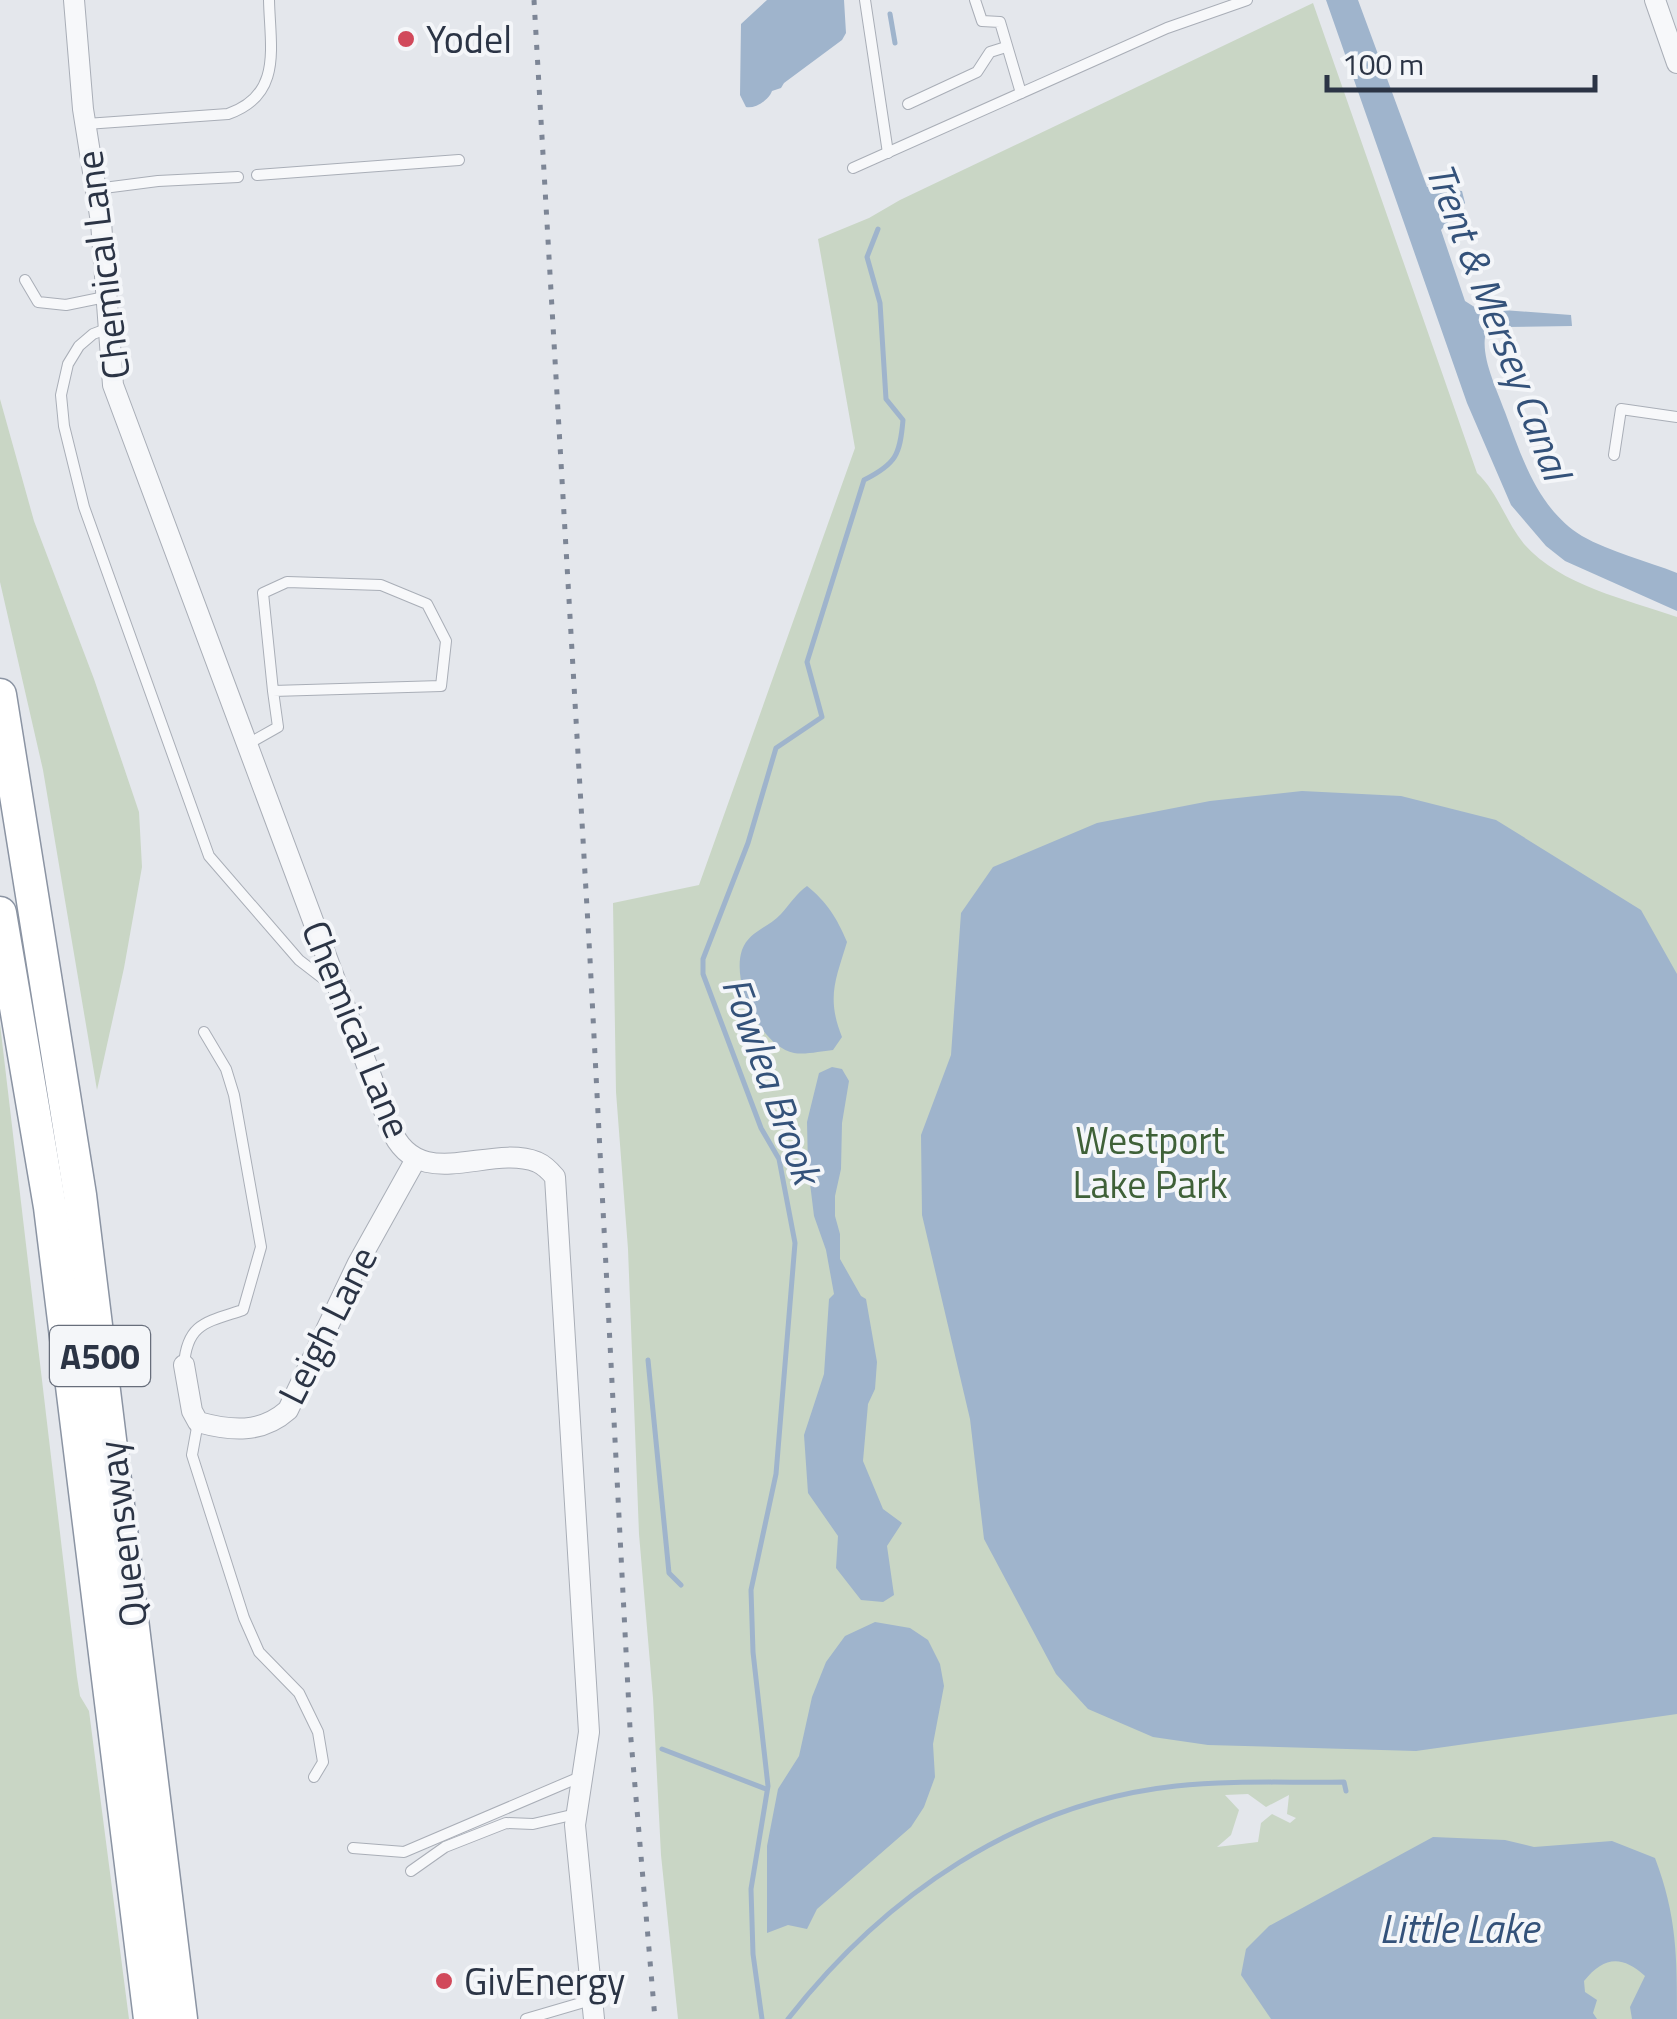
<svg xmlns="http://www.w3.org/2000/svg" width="1677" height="2019" viewBox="0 0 1677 2019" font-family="'Titillium Web',sans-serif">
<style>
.green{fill:#c9d6c5;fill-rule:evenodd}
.water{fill:#9fb4cc}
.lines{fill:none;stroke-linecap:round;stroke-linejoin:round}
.stream{stroke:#9fb4cc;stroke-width:5}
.service-casing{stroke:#a9aeb7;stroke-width:12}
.minor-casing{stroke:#a9aeb7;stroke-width:22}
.trunk-casing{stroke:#8b94a3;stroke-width:35}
.service{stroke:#f7f8fa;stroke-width:10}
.minor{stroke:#f7f8fa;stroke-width:20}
.trunk{stroke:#fff;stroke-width:32}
.rail{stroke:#7d8696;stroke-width:5;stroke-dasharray:5 10;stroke-linecap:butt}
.poi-dot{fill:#d1495b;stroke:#f4f6f9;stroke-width:4}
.labels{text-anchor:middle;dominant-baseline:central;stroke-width:8;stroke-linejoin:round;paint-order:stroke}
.shield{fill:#f4f6f9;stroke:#676e7b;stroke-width:2.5}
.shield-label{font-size:35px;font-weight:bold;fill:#2b3445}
.poi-label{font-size:38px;fill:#2b3445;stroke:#f4f6f9;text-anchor:start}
.street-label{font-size:38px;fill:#2b3445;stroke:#f4f6f9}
.park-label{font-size:38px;fill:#3f6138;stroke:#f4f6f9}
.water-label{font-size:40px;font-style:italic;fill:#34527a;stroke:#f4f6f9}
</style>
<rect width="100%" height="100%" fill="#e4e7ec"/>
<!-- green -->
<g class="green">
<path d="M1313,3L1477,473C1497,491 1506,522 1524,544C1561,586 1626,599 1677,617V2019H678L661,1855L653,1698L639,1534L628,1249L616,1092L613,903L699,885L855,448L818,239L869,218L900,200ZM1248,1794L1266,1807L1289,1795L1287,1814L1296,1818L1290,1823L1272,1814L1261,1823L1258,1842L1217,1847L1231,1835L1239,1810L1225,1795Z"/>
<polygon points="0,399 34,521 94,679 139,812 142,867 124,968 97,1090 43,770 0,582"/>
<polygon points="0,1024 77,1677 80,1696 89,1711 129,2019 0,2019"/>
</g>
<!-- water -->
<g class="water">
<path d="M767,0H844L846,33L842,40L784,83L781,88L772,91C769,100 755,109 746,107L740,95L741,24Z"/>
<path d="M1326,0H1358L1427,187L1462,191L1465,203L1441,230L1465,301L1476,308L1571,315L1572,326L1506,327L1485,337C1482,360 1497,390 1505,412C1522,458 1538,509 1582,536C1610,552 1647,561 1677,573V611L1565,561L1546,546L1511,505L1467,403Z"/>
<polygon points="1302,791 1401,796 1496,820 1641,910 1677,974 1677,1714 1416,1751 1208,1745 1153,1737 1088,1709 1056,1674 984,1539 970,1419 922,1215 921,1135 951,1055 961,913 993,867 1097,823 1210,801"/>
<path d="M807,886C827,902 837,918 847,942C836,979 826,997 842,1037L833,1050C821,1051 806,1055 794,1053C760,1046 731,982 742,950C749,931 768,928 781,914C790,904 796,894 807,886Z"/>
<polygon points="832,1067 842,1069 849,1081 842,1123 841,1169 835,1196 835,1216 840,1234 840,1259 861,1296 866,1299 877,1362 875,1389 868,1404 863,1461 883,1509 902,1523 887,1546 894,1595 883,1602 861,1600 836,1568 838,1536 808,1493 804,1435 824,1374 829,1299 834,1294 826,1250 814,1216 808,1167 807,1122 819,1073"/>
<polygon points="875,1622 910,1628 928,1640 940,1664 944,1686 933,1744 935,1777 924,1807 911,1827 817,1909 807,1929 788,1925 767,1933 767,1846 778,1789 799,1756 812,1697 826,1662 845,1636"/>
<path d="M1433,1837L1505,1840L1534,1847L1612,1841L1655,1858C1677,1916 1677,1957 1677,2019H1632L1630,2007L1645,1976C1622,1955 1604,1956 1584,1981L1585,1992L1597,2000L1593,2013L1597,2019H1271L1241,1975L1246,1949L1269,1926Z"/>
</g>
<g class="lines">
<!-- stream -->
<g class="stream">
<polyline points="890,14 895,43"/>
<polyline points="648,1360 669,1573 681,1585"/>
<polyline points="662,1749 766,1789"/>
<path d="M762,2019L753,1954L751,1889L768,1786L753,1652L751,1590L776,1474L795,1243L779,1159L761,1128L703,974V959L748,843L776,748L822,717L807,662L864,480C896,464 900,455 903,420L886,399L880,303L867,257L878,229"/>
<path d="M788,2019C884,1896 1018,1803 1176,1786C1231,1780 1289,1783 1344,1782L1346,1791"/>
</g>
<!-- service casing -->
<g class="service-casing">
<g id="service">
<polyline points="865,0 888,153"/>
<polyline points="975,0 982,21 1000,22 1021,93"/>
<polyline points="908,104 977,72 990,52 1006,47"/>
<path d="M86,124L228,114C283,95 270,47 269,0"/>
<polyline points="853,168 1167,28 1247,0"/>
<polyline points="257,175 459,160"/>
<polyline points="96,189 158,181 238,177"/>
<polyline points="25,280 38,302 66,305 105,297"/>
<polyline points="109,328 93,334 79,346 68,364 61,395 64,426 84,507 209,856 299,960 334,987"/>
<polyline points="1614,455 1621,409 1677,417"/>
<polyline points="248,744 278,727 273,691 441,686 446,641 427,604 381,585 287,582 263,593 273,691"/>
<path d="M184,1365C187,1323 207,1322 243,1310L261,1247L234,1095L226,1069L204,1032"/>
<polyline points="198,1422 192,1455 244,1618 259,1652 299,1693 318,1732 323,1762 314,1777"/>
<polyline points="353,1848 404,1852 580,1777"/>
<polyline points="411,1871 445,1847 506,1823 533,1824 576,1814"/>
<polyline points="526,2019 591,2000"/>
</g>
</g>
<!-- minor casing -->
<g class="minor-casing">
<g id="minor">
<path d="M74,0L83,109L101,222L113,385L390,1127C418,1196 488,1143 537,1162C544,1165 550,1171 555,1177L589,1732L575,1825L594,2019"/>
<polyline points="1655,0 1677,63"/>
<path d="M184,1365L192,1411L198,1422C231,1431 261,1434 288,1410L358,1263L416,1159"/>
</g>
</g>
<!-- trunk casing -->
<g class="trunk-casing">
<g id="trunk">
<polyline points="0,695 80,1195 181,2019"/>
<polyline points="0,913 50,1207 150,2019"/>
</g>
</g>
<!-- service -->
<use href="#service" class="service"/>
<!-- minor -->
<use href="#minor" class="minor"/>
<!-- trunk -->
<use href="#trunk" class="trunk"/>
<!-- rail -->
<polyline class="rail" points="534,0 590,959 630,1728 655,2019"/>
</g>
<!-- markers -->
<g class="poi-dot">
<circle cx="406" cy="39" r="10"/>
<circle cx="444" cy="1981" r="10"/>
</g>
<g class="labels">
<!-- shield labels -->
<rect class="shield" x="50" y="1326" width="100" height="60" rx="8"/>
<g class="shield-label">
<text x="100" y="1356">A500</text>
</g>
<!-- poi labels -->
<g class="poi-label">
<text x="426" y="39">Yodel</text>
<text x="464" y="1981">GivEnergy</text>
</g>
<!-- street labels -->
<g class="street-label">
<text transform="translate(102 265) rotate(-97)">Chemical Lane</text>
<text transform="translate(357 1029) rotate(68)">Chemical Lane</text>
<text transform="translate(327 1325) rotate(-63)">Leigh Lane</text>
<text transform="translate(122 1534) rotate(-97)">Queensway</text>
</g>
<!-- park labels -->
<g class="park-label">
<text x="1150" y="1140">Westport<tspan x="1150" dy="44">Lake Park</tspan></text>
</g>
<!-- water labels -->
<g class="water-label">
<text transform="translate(1499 321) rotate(69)">Trent &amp; Mersey Canal</text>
<text transform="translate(772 1080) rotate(70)">Fowlea Brook</text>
<text x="1459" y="1928">Little Lake</text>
</g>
</g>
<!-- scale -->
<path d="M1327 75v15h268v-15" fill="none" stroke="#2b3445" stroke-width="5"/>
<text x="1342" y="75" font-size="30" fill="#2b3445" stroke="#f4f6f9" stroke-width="8" paint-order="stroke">100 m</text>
</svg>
